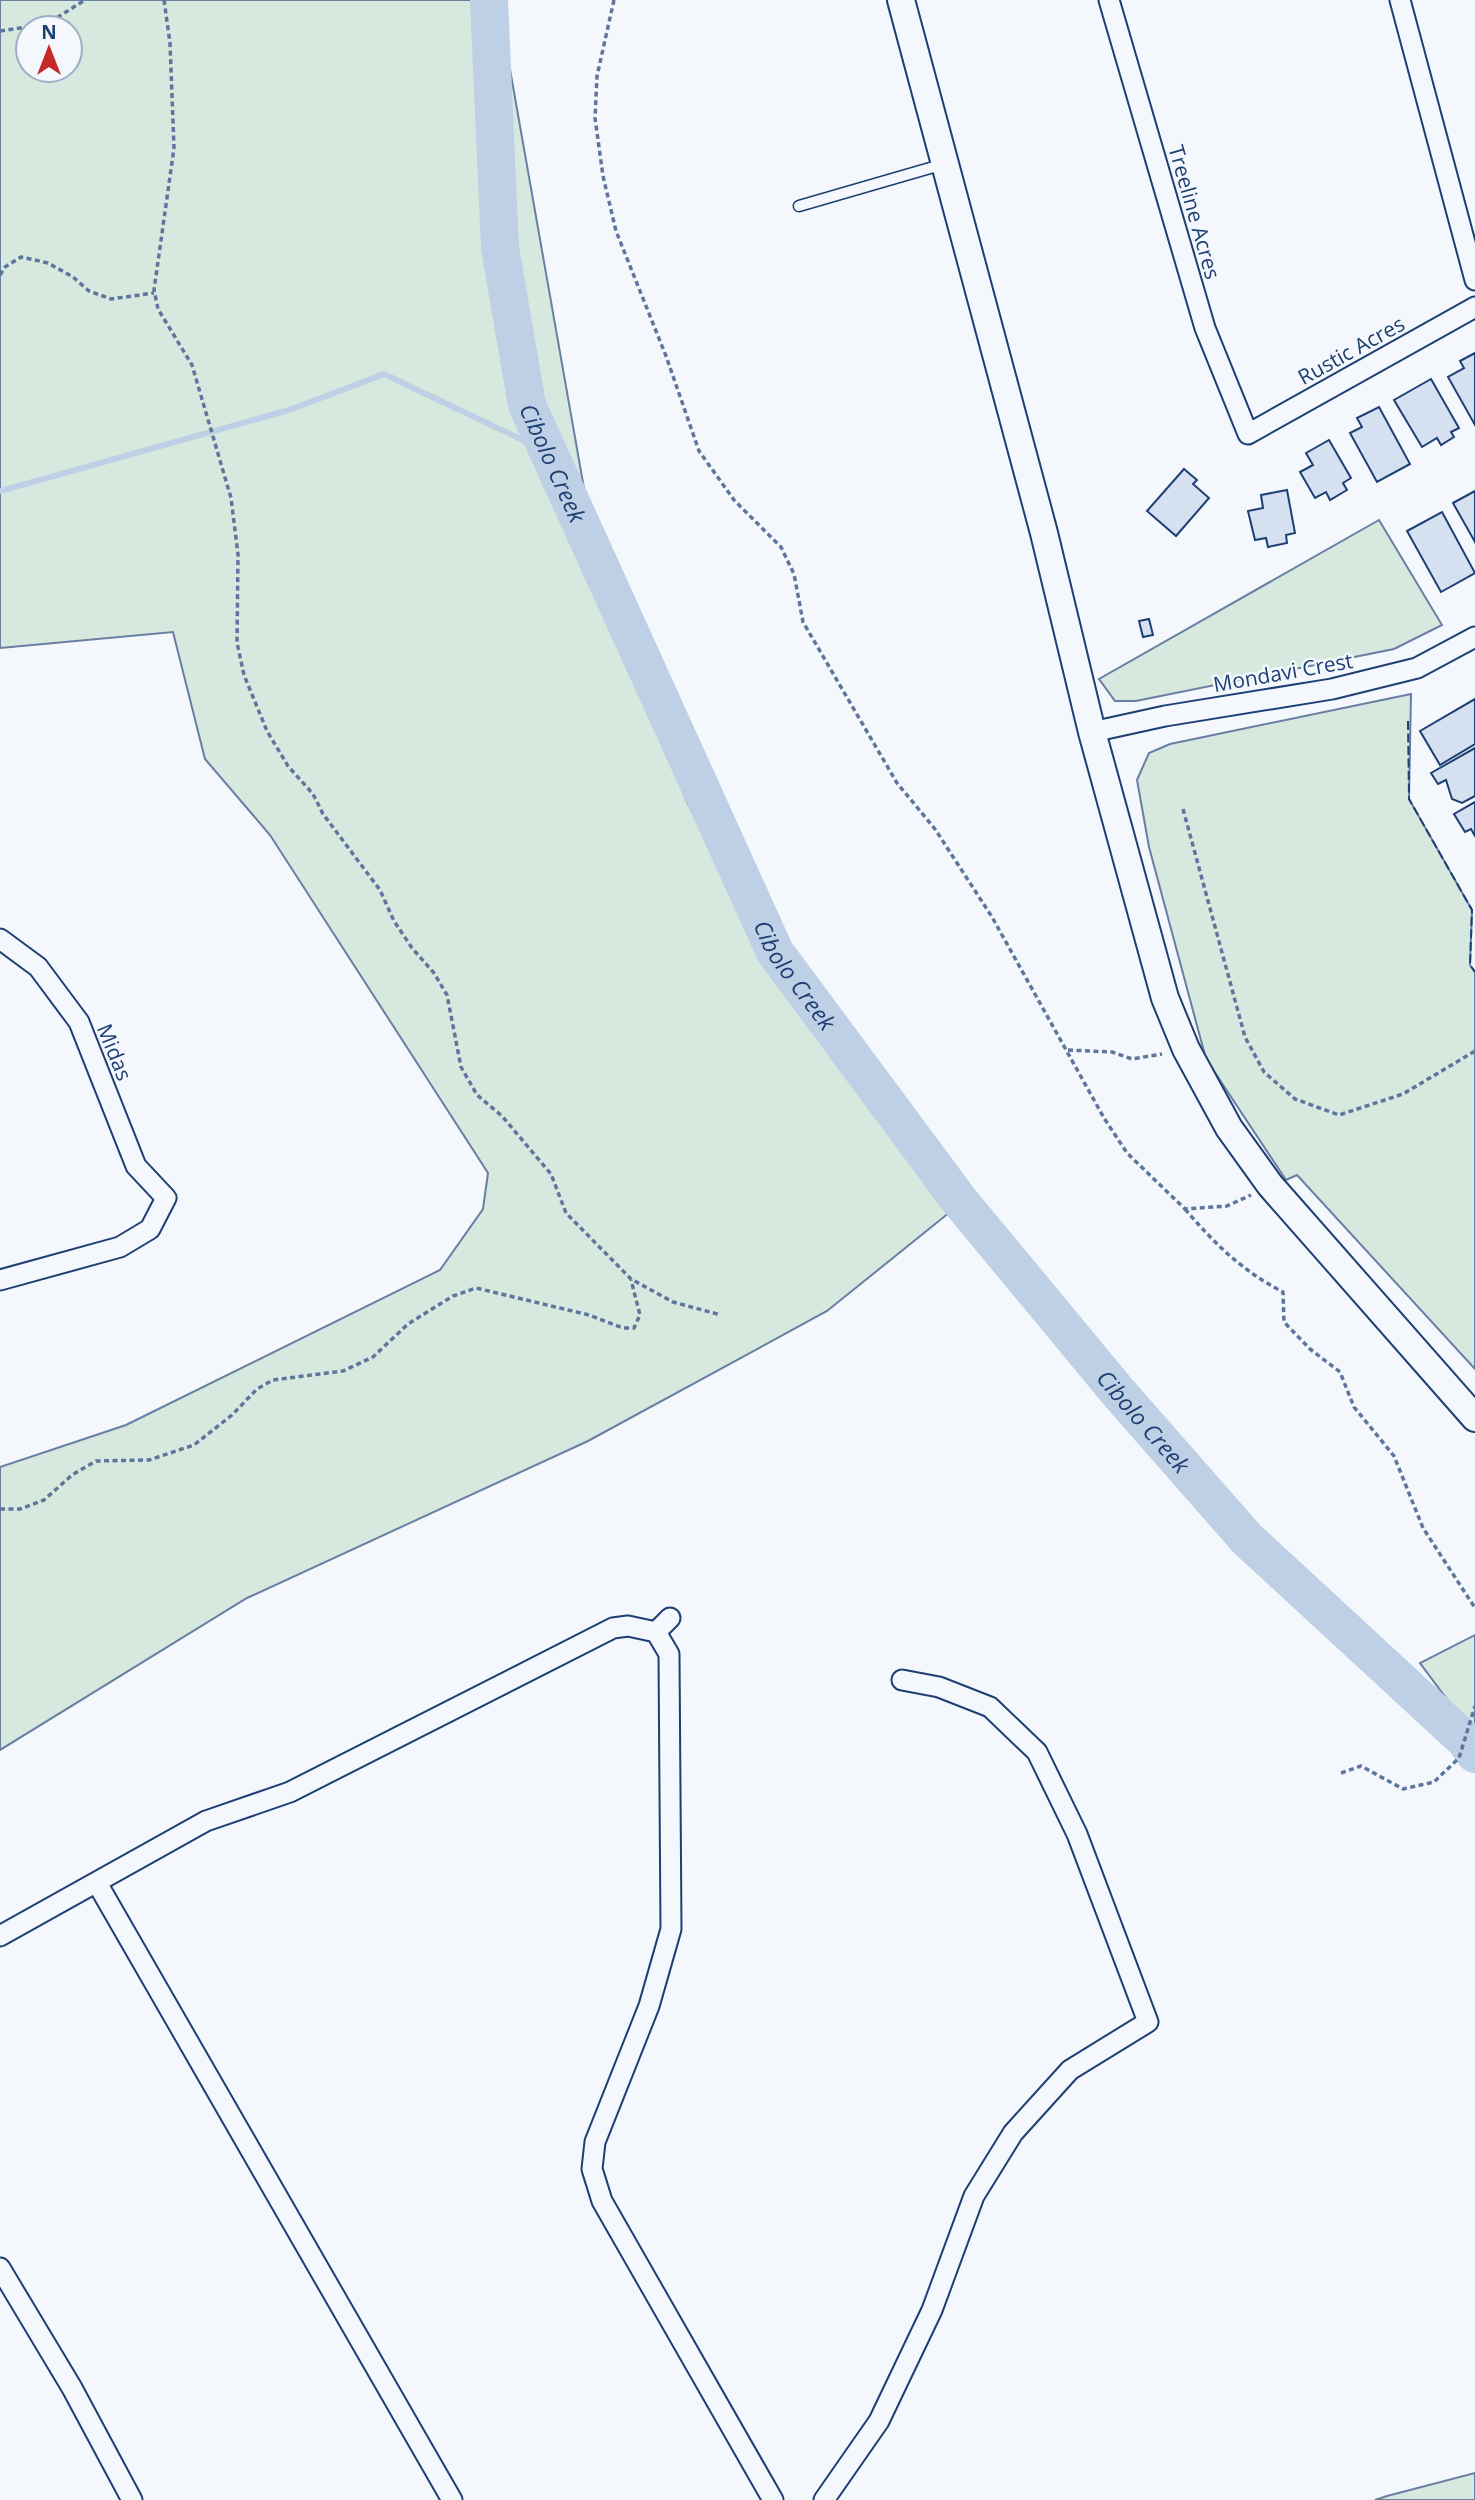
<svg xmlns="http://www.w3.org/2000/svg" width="1475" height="2500" viewBox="0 0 1475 2500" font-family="'Open Sans',sans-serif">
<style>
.green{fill:#d7e8df;stroke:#687fa3;stroke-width:2;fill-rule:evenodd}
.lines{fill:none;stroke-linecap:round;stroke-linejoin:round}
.stream{stroke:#bed0e5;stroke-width:6}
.river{stroke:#bed0e5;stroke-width:38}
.building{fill:#d5e0f0;stroke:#1d3f73;stroke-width:2}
.lane-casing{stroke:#1d3f73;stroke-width:13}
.street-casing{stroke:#1d3f73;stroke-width:23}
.secondary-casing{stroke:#1d3f73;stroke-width:30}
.path{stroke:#5e769c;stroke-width:3.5;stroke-dasharray:5 3.5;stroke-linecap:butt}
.lane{stroke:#f4f7fb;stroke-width:10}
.street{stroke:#f4f7fb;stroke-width:19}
.secondary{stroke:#f4f7fb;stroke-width:26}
.fence{stroke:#1d3f73;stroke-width:2;stroke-dasharray:9 3.5;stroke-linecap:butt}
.labels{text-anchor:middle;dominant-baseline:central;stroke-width:5;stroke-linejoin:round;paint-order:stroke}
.street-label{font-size:21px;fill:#1d3f73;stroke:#f4f7fb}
.water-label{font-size:23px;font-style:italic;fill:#1d3f73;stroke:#f4f7fb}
</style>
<rect width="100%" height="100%" fill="#f4f7fb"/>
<!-- green -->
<g class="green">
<path d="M0,0H503L505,41L603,596L688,804L782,979L904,1148L960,1204L827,1311L588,1441L247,1598L0,1750V1467L126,1425L440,1270L483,1209L488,1173L270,835L205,759L173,632L0,648ZM28,28H70V70H28Z"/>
<polygon points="1379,520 1442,625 1394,649 1136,701 1115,701 1099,679"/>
<polygon points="1411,694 1409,799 1472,910 1470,965 1475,972 1475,1369 1297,1175 1286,1180 1206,1059 1149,847 1137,780 1149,753 1170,744"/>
<polygon points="1475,1635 1475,1737 1420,1663"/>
<polygon points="1475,2473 1475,2500 1375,2500 1387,2496"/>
</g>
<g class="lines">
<!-- stream -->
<polyline class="stream" points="0,491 289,410 384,374 550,453"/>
<!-- river -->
<path class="river" id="s1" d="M489,0L500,248L527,405L775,952L959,1200L1118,1392L1247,1539L1465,1740L1475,1754"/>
</g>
<!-- building -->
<g class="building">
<polygon points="1475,353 1475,425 1448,377 1464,368 1460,361"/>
<polygon points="1431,379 1459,428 1451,432 1454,437 1441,445 1437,438 1422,447 1394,400"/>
<polygon points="1379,407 1410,464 1377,482 1350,433 1362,427 1357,418"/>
<polygon points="1329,440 1351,478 1343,483 1347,490 1330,500 1326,492 1315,498 1300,472 1313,465 1306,453"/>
<polygon points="1184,469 1197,480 1193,484 1209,498 1176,536 1147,511"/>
<polygon points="1287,490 1295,533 1286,535 1287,543 1268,547 1266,538 1255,540 1248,511 1263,508 1261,495"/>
<polygon points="1475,491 1475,542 1453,503"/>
<polygon points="1442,512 1475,573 1441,592 1407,531"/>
<polygon points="1149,619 1153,635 1143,637 1139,621"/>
<polygon points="1475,699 1475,744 1440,765 1420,731"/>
<polygon points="1475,748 1475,796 1462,803 1452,799 1446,780 1438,784 1431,773"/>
<polygon points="1475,802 1475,836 1471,829 1465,832 1454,814"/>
</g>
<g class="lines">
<!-- lane casing -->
<g class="lane-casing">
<polyline id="lane" points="799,206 944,164"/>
</g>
<!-- street casing -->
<g class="street-casing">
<g id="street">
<polyline points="1109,0 1205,328 1248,434 1475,307"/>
<polyline points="1400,0 1475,280"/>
<polyline points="1092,732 1165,716 1332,689 1417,668 1475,637"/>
<polyline points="0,939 38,967 79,1022 136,1166 166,1198 150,1229 120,1247 0,1280"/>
<polyline points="656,1632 670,1618"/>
<polyline points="97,1883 452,2500"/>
<polyline points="0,1936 206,1821 290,1792 613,1628 628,1626 656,1632 669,1654 671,1929 649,2006 595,2142 592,2169 602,2201 773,2500"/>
<polyline points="0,2268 72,2388 132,2500"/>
<polyline points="824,2500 879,2421 932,2310 974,2196 1013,2133 1070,2070 1148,2022 1077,1834 1037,1752 990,1707 939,1687 902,1680"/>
</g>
</g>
<!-- secondary casing -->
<g class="secondary-casing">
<polyline id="secondary" points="901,0 1044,533 1092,732 1165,998 1186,1049 1229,1128 1270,1185 1475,1418"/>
</g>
<!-- path -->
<g class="path">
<polyline points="164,0 170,43 174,148 154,290 158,309 192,365 231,498 238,554 237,643 244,675 267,731 288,766 313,794 323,814 380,890 394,921 412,948 434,973 447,995 461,1067 477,1095 502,1116 551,1174 566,1213 631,1279 673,1302 721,1315"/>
<polyline points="614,0 597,76 595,118 603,176 616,231 666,356 699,451 734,500 781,547 794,574 803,622 897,783 935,829 992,917 1104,1118 1127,1153 1185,1209 1227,1206 1251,1195"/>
<polyline points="0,31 47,24 85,0"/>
<polyline points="0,275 5,267 21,257 48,263 73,277 89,291 111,299 154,293"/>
<polyline points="1183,809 1245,1037 1264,1072 1295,1099 1339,1115 1403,1094 1475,1051"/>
<polyline points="1068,1050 1112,1052 1132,1059 1162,1054"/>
<path d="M1185,1209C1214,1243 1242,1271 1283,1292L1284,1322L1310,1349L1340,1372L1354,1407L1394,1456L1423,1528L1475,1608"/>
<polyline points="0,1509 20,1509 44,1500 72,1475 96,1461 149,1460 194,1445 232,1415 257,1389 273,1380 343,1371 373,1357 408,1324 453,1296 476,1288 589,1315 623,1328 634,1328 640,1315 631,1280"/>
<polyline points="1341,1773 1361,1766 1403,1789 1434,1782 1459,1758 1475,1706"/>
</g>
<!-- lane -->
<use href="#lane" class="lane"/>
<!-- street -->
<use href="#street" class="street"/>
<!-- secondary -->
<use href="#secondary" class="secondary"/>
<!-- fence -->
<polyline class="fence" points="1408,721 1409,799 1472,910 1470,965 1475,972"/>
</g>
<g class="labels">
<!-- street labels -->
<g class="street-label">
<text transform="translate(1195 212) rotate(74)">Treeline Acres</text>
<text transform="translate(1351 350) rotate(-29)">Rustic Acres</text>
<text transform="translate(1283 672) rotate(-10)">Mondavi Crest</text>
<text transform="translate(115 1052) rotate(68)">Midas</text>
</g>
<!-- water labels -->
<g class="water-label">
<text stroke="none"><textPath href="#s1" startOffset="471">Cibolo Creek</textPath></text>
<text stroke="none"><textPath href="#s1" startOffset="1038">Cibolo Creek</textPath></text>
<text stroke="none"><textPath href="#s1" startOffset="1605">Cibolo Creek</textPath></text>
</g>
</g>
<!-- north arrow -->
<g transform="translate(49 49)"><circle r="33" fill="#f4f7fb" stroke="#9eadc5" stroke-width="2"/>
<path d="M0-5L12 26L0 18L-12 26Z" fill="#c62828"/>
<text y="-10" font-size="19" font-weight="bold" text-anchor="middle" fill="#1d3f73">N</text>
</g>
</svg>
